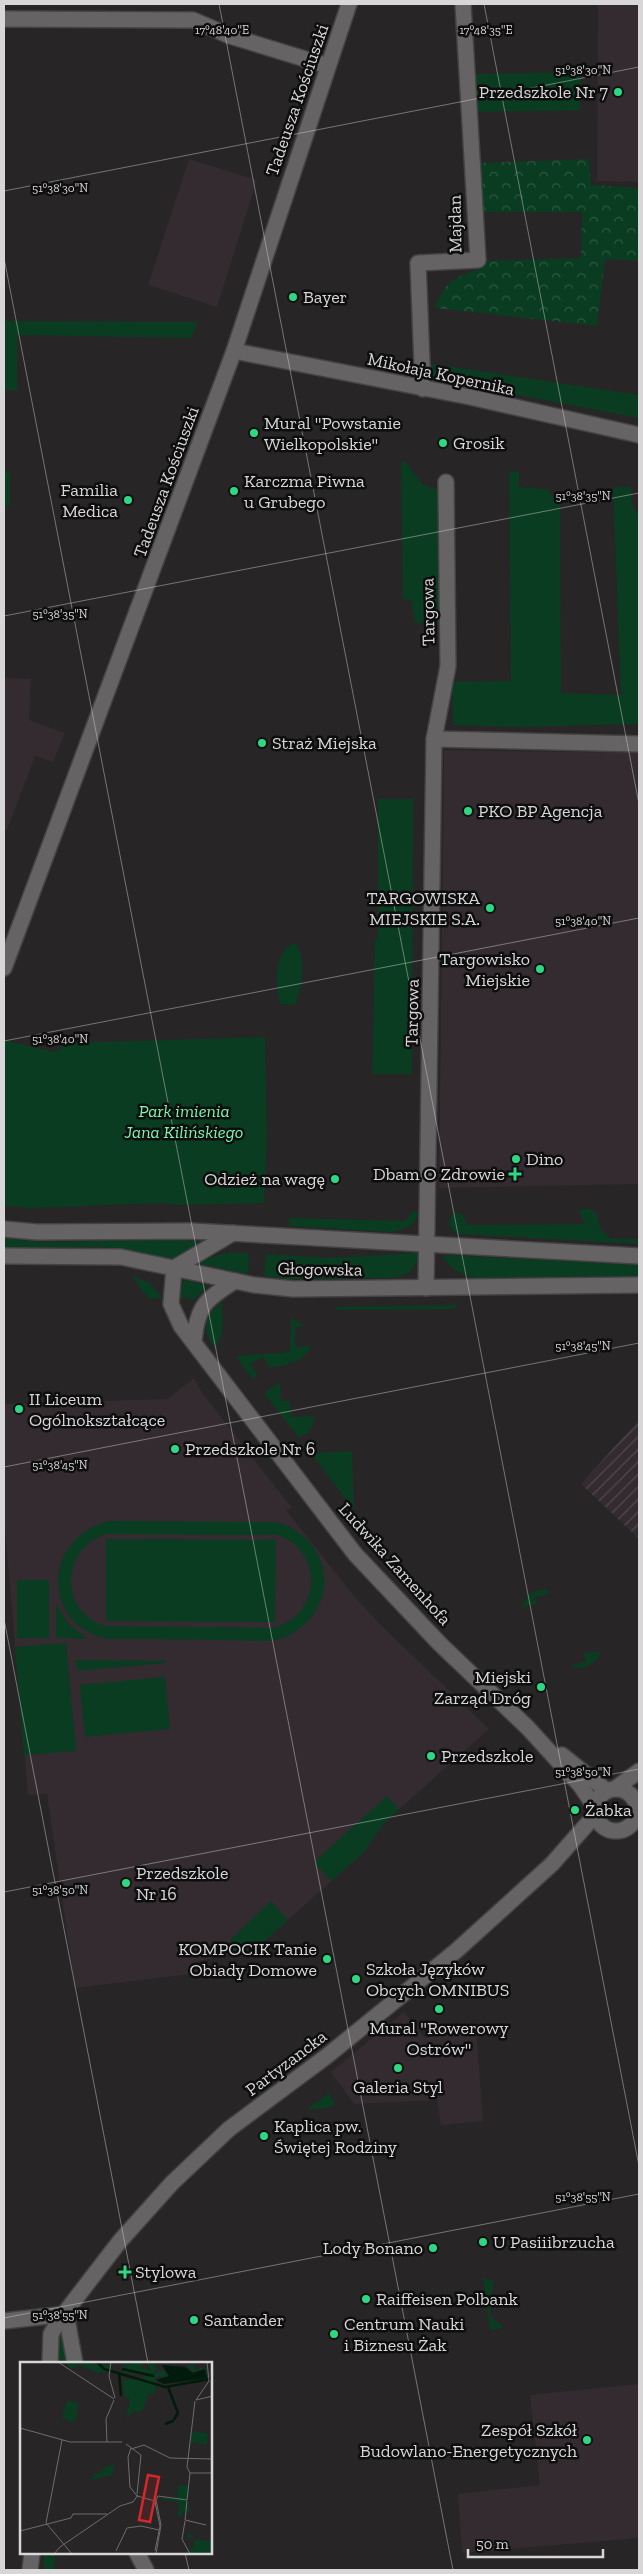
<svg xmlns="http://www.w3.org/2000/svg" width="643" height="2574" viewBox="0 0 643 2574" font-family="'Zilla Slab',serif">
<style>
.built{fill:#332b30}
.industrial{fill:url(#industrial-furrows)}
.green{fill:#0a3c22;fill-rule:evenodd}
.forest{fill:url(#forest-crowns)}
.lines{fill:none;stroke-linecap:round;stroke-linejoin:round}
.street-casing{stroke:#444243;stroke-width:18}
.secondary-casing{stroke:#444243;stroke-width:18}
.street{stroke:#666365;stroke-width:15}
.secondary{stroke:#666365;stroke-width:15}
.ticks{fill:none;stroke:#d8d6d7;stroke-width:1;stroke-opacity:0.45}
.poi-dot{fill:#2dd884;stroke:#0f0e0f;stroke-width:2}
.labels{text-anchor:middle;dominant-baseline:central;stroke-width:5;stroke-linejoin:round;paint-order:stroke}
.poi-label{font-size:18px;fill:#d8d6d7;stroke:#0f0e0f;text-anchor:start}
.street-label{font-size:18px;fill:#d8d6d7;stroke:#0f0e0f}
.park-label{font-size:18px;font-style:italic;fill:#7df7ae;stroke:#0f0e0f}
.inset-river{fill:none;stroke:#001b0b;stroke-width:2.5}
.inset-road{fill:none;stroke:#6e6c6d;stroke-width:1}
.view{fill:#d62828;fill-opacity:0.15;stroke:#d62828;stroke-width:2.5}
.inset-edge{fill:none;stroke:#d8d6d7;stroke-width:2.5}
.ticks-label{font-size:12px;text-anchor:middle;fill:#d8d6d7;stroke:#0f0e0f;stroke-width:5;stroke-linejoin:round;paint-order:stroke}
</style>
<defs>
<pattern id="industrial-furrows" width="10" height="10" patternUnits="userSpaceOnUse" patternTransform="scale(1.25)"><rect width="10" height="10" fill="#332b30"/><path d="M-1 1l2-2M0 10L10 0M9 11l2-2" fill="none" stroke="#50494d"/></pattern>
<pattern id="forest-crowns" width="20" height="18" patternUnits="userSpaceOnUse" patternTransform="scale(1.25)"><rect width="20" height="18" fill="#0a3c22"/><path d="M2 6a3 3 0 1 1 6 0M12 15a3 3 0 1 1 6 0" fill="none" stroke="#2d5741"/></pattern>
</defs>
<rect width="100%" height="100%" fill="#272526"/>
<!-- built -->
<g class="built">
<polygon points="598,4 639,4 639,182 597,181"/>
<polygon points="189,159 257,180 217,307 148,285"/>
<polygon points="4,678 31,679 29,720 65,733 53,762 35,756 7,830 4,829"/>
<polygon points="444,750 639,753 639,1184 439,1188"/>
<polygon points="194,1378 201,1391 292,1508 286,1510 354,1596 382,1626 489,1729 384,1823 364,1852 261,1944 236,1954 198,1961 199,1973 75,1988 47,1794 28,1795 4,1517 4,1404 167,1399"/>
<polygon points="404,2012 425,2038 476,2030 483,2121 441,2125 437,2100 354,2104 331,2072"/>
<polygon points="639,2384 639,2538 462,2553 458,2494 540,2485 530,2395"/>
</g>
<!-- industrial -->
<polygon class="industrial" points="639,1420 639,1539 581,1484"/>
<!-- green -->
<g class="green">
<polygon points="581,72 580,110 478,112 476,74"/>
<polygon points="4,321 198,322 191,338 17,335 17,390 4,390"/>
<polygon points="426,363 639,395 639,418 429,378"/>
<polygon points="401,462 406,462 422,484 437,489 440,507 441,622 415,623 411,600 403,599"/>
<polygon points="509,471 519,472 519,487 547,489 560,505 561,693 621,695 613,487 631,487 632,504 639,516 639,724 521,727 453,725 452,682 511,681"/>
<polygon points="4,472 10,473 10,505 4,506"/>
<polygon points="378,799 413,799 412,1074 372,1074 375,939 378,939"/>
<path d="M295,943C307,958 303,990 294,1005L280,1004C275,987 273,949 295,943Z"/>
<polygon points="265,1037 267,1136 264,1203 180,1205 160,1203 32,1208 4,1206 4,1040 54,1052 69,1043"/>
<path d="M586,1208C603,1213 595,1220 602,1230C604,1233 609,1236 611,1239H639V1244L458,1234L450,1228L449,1220L454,1213H462L467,1225L585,1224L579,1211Z"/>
<path d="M412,1212H416L418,1215C414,1226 403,1230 392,1232L289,1226V1218L405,1221Z"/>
<polygon points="4,1238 42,1242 173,1240 206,1242 181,1260 103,1247 4,1247"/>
<polygon points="225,1253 249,1253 248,1274 200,1264 205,1259"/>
<polygon points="416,1253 421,1256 410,1272 395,1278 287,1279 264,1276 266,1254 331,1258"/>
<polygon points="444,1255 639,1265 639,1276 473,1278 454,1270 444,1259"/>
<polygon points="131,1275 151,1284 163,1298 148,1298"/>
<polygon points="184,1280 208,1286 194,1300 179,1297"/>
<path d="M222,1302C222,1318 226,1336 214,1347C201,1330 204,1314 222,1302Z"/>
<polygon points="460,1305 452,1309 339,1310 332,1307"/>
<path d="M291,1317L304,1326L295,1327V1347L311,1346C303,1364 286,1364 270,1368L263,1357L250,1364L258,1375L252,1379L236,1356L290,1352Z"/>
<polygon points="280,1382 281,1401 290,1401 291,1417 315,1416 311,1430 299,1438 264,1393"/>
<polygon points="352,1451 354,1510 311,1453"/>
<path d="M109,1521L274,1522C296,1526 313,1540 321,1562C333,1594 312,1630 279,1639C263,1643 242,1640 226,1640C186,1639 147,1639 108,1639C40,1625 43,1537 109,1521ZM106,1534L277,1535C325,1550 321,1618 272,1628L105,1626C58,1611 61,1549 106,1534Z"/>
<polygon points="106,1539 276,1540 275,1622 106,1621"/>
<rect x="17" y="1580" width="32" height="58"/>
<polygon points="545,1589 551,1593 535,1597 537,1604 521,1607 530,1593"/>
<polygon points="56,1604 68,1623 88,1639 56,1638"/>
<polygon points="66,1643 76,1751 24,1755 15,1647"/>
<path d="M603,1649C596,1663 586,1672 570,1666L586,1661L584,1653L600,1652Z"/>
<polygon points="76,1660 165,1661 166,1663 77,1671"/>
<polygon points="165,1677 170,1729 85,1737 80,1685"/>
<polygon points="387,1796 399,1810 384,1823 364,1852 331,1881 314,1862"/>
<polygon points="271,1901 288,1920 261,1944 236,1954 230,1940"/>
<polygon points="329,2093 335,2105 322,2109 307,2109"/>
<polygon points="483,2277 493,2282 490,2316 504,2328 490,2330"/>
<polygon points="62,2328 69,2363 58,2363 58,2333"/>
<polygon points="44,2553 55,2553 54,2570 44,2570"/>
</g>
<!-- forest -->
<path class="forest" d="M589,159L591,185L639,188V261L605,259L597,326L435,308C444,280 456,277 482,268L485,261L581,258L582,212H483L478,163Z"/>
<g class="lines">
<!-- street casing -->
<g class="street-casing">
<g id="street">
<polyline points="4,19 193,20 230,36 328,66"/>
<polyline points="234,351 470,397 639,435"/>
<polyline points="423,389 418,263 478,260 463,4"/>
<polyline points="434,739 639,744"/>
<polyline points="4,968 234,351 349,4"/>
<polyline points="233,1233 174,1268 171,1304 181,1326 355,1554 440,1644 528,1728 580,1785 595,1807"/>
<polyline points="426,1288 434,739 448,666 446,482"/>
<path d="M194,1341C197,1306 206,1299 235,1281"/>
<polyline points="562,1755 607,1791"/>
<polyline points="616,1788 639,1771"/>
<circle cx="616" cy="1810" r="21"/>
<polyline points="66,2314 75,2363"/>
<polyline points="4,2321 66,2314"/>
<polyline points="50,2363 51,2334 60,2319 120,2241 172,2183 229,2129 327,2056 456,1951 552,1864 596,1814"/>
<polyline points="137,2553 146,2570"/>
<polyline points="30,2570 32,2553"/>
</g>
</g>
<!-- secondary casing -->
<g class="secondary-casing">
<g id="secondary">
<polyline points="4,1229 37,1232 192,1231 639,1256"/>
<polyline points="4,1256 121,1257 254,1285 293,1289 639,1285"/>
</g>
</g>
<!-- street -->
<use href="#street" class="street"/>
<!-- secondary -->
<use href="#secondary" class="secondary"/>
</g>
<!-- ticks -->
<path class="ticks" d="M219,4L639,2166M484,4L639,804M4,191L639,67M4,258L453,2570M4,616L639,493M4,1041L639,918M4,1467L639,1343M4,1619L148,2363M4,1892L639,1769M4,2318L639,2194M185,2553L189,2570"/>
<!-- markers -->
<g class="poi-dot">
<circle cx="618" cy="92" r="5"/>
<circle cx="293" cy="297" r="5"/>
<circle cx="254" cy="433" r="5"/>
<circle cx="443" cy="443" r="5"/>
<circle cx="234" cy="491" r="5"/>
<circle cx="128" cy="500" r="5"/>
<circle cx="262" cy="743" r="5"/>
<circle cx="468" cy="811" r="5"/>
<circle cx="490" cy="908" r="5"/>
<circle cx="540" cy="969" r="5"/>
<circle cx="516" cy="1159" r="5"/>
<path d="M512.5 1166.5h5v5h5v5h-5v5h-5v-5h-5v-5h5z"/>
<circle cx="335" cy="1179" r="5"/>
<circle cx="19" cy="1409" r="5"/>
<circle cx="175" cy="1449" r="5"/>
<circle cx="541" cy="1687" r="5"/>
<circle cx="431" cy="1756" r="5"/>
<circle cx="575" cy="1810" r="5"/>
<circle cx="126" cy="1883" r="5"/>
<circle cx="327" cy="1959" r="5"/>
<circle cx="356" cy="1979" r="5"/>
<circle cx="439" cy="2009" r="5"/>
<circle cx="398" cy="2068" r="5"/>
<circle cx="264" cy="2136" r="5"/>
<circle cx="483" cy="2242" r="5"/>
<circle cx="433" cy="2248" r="5"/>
<path d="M122.5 2264.5h5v5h5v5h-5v5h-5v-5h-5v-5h5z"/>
<circle cx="366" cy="2299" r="5"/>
<circle cx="194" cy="2320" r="5"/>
<circle cx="334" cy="2334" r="5"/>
<circle cx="587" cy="2440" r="5"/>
</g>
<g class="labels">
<!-- poi labels -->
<g class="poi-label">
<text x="608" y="92" text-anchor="end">Przedszkole Nr 7</text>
<text x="303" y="297">Bayer</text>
<text x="264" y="423">Mural "Powstanie<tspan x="264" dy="21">Wielkopolskie"</tspan></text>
<text x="453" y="443">Grosik</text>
<text x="244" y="481">Karczma Piwna<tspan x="244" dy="21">u Grubego</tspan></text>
<text x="118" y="490" text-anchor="end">Familia<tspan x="118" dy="21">Medica</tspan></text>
<text x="272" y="743">Straż Miejska</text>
<text x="478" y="811">PKO BP Agencja</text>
<text x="480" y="898" text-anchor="end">TARGOWISKA<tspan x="480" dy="21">MIEJSKIE S.A.</tspan></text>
<text x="530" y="959" text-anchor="end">Targowisko<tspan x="530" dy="21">Miejskie</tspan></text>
<text x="526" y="1159">Dino</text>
<text x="505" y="1174" text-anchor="end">Dbam O Zdrowie</text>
<text x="325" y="1179" text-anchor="end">Odzież na wagę</text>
<text x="29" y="1399">II Liceum<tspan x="29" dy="21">Ogólnokształcące</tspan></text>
<text x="185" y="1449">Przedszkole Nr 6</text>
<text x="531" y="1677" text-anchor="end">Miejski<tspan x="531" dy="21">Zarząd Dróg</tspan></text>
<text x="441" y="1756">Przedszkole</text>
<text x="585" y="1810">Żabka</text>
<text x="136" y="1873">Przedszkole<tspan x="136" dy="21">Nr 16</tspan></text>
<text x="317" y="1949" text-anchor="end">KOMPOCIK Tanie<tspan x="317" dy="21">Obiady Domowe</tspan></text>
<text x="366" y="1969">Szkoła Języków<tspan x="366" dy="21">Obcych OMNIBUS</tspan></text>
<text x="439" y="2028" text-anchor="middle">Mural "Rowerowy<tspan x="439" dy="21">Ostrów"</tspan></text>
<text x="398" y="2087" text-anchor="middle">Galeria Styl</text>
<text x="274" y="2126">Kaplica pw.<tspan x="274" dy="21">Świętej Rodziny</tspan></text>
<text x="493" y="2242">U Pasiiibrzucha</text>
<text x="423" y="2248" text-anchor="end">Lody Bonano</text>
<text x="135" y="2272">Stylowa</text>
<text x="376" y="2299">Raiffeisen Polbank</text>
<text x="204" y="2320">Santander</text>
<text x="344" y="2324">Centrum Nauki<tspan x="344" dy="21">i Biznesu Żak</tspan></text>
<text x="577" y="2430" text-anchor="end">Zespół Szkół<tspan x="577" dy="21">Budowlano-Energetycznych</tspan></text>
</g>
<!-- street labels -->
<g class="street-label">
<text transform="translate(297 100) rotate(-71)">Tadeusza Kościuszki</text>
<text transform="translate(455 224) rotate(-91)">Majdan</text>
<text transform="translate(441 374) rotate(12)">Mikołaja Kopernika</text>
<text transform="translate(166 482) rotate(-70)">Tadeusza Kościuszki</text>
<text transform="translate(428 612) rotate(-91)">Targowa</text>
<text transform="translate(412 1013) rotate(-89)">Targowa</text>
<text transform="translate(320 1269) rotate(1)">Głogowska</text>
<text transform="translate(395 1564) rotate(48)">Ludwika Zamenhofa</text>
<text transform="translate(286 2063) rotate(-37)">Partyzancka</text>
</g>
<!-- park labels -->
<g class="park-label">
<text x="184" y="1111">Park imienia<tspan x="184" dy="21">Jana Kilińskiego</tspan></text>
</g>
</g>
<!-- overview -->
<g transform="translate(20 2362)">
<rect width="192" height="192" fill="#272526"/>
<path d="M45,0L90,3L87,0H91L89,11L81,9L80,12L59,3L50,7ZM174,0V8L185,5L189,17L162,23L145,25L136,21L135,32L129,31L124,46L120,50L114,49L106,57L110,37L104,34L103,17L122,18L124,14L134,15L136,21L146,24L188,17L185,7L172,10L168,4ZM95,102L92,113L71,118L75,111L81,112L80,107L83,109L85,105ZM158,123L169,124L166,145H170L169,151L165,147L162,155L157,152L160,143L156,140L137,136H157L158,132L152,135L159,130ZM167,170L177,178L192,179V192H171L167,187L173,186L176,177L168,176Z" fill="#0a3c22"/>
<path d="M108,0H123L121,6L132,9L126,0H132L138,6L133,12L143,8L148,15L138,14L135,17V14L102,10L104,2L111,3Z" fill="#0a3c22"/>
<path d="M47,39L58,41L55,61L42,56ZM171,69L188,71L187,83L170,80Z" fill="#0a3c22"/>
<path d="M142,3L165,5L173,11L185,7L187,16L144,22L136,18L149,14Z" fill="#001b0b"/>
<path class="inset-river" d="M77,0L84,7L145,25L190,17L193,14M102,7L134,14M99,11L101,34M145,62L153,59L158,51L148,25"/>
<path class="inset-road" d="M38,0L94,37M91,0L89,14L95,36M176,38L189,19L187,0M176,38L193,34M0,66L50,80H102M87,80L86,57L94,38M106,82L121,93L117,132M111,86L108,95L110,125L117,134L135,139M111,87L124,83L150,96L193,97M170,111L167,105L175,39M170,111H193M136,138L138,134L167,138M167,138L170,111M165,158L186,163M165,158L167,139M165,159L162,177L170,192M26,161L42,78M26,161L52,192M0,169L51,156L53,152H87M96,189L107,166L121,164L139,168M135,189L140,164L135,140L136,138L141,163L136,192M34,192L40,185L100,144L113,140L118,133"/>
<path class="view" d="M128,113L139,115L130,160L119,158Z"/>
<rect width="192" height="192" class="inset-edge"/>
</g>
<g class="ticks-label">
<text x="222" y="34">17°48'40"E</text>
<text x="486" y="34">17°48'35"E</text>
<text x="583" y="74">51°38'30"N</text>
<text x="60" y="192">51°38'30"N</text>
<text x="583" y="500">51°38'35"N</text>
<text x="60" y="618">51°38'35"N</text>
<text x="583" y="925">51°38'40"N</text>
<text x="60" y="1043">51°38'40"N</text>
<text x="583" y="1350">51°38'45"N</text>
<text x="60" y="1469">51°38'45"N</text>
<text x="583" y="1776">51°38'50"N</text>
<text x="60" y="1894">51°38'50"N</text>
<text x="583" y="2201">51°38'55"N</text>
<text x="60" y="2319">51°38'55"N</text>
</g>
<!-- border -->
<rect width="643" height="2574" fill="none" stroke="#d8d6d7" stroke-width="10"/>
<!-- scale -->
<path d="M468 2549v8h135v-8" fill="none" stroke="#d8d6d7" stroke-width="2.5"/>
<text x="476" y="2549" font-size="15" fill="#d8d6d7" stroke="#0f0e0f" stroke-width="4" paint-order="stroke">50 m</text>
</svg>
